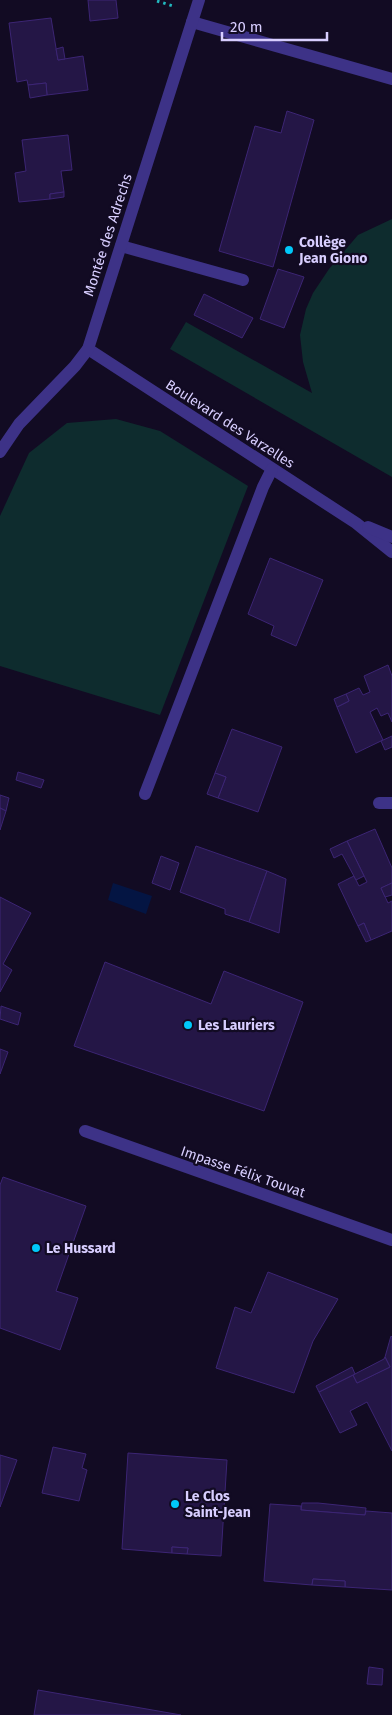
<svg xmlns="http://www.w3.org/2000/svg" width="392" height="1715" viewBox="0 0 392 1715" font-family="'Fira Sans',sans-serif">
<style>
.green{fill:#0e2c2e}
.water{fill:#041543}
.building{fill:#241646;stroke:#3c2574}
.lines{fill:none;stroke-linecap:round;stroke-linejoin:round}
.path{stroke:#22b9bf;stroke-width:3;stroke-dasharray:2.5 4;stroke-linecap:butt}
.minor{stroke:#3d3287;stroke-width:12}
.poi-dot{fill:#00c8f9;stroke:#120b23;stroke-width:2}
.labels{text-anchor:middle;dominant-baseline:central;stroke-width:4.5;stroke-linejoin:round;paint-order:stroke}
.street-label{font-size:14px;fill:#d8ceff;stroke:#120b23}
.poi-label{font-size:14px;font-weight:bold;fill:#d8ceff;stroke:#120b23;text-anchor:start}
</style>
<rect width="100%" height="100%" fill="#120b23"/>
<!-- green -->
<g class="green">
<polygon points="392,219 392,477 170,349 186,322 312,393 303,362 300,335 306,309 313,293 329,269 358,235"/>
<polygon points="116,419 160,431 248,486 160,715 0,666 0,516 29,453 67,423"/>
</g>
<!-- water -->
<polygon class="water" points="113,883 152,896 146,914 108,900"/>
<!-- building -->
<g class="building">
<polygon points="88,0 116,0 118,18 90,21"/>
<polygon points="51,18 58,60 83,56 88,90 47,95 46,83 28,85 27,80 17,82 9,23"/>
<polygon points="63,47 65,59 58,60 56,49"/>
<polygon points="46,83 47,95 30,98 28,85"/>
<polygon points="287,111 314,120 273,267 219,251 255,126 281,133"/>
<polygon points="68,135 72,170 61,171 64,192 50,194 50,199 19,202 15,173 26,171 22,140"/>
<polygon points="64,192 64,197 50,199 50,194"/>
<polygon points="278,269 304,277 284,328 260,319"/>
<polygon points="204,294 253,318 242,338 194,315"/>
<polygon points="270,558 323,580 296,646 271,635 274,626 248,614"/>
<polygon points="388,665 392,676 392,722 388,713 381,716 377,708 370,712 383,740 356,753 337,707 349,701 346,694 359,688 363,695 370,692 364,676"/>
<polygon points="346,694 349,701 337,707 334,699"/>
<polygon points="232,729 282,747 258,812 218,798 226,777 215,773"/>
<polygon points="392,736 392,747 385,750 381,741"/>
<polygon points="18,772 44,780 41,788 16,780"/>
<polygon points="215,773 226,777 218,798 207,794"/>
<polygon points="0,795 9,798 6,811 0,808"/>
<polygon points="0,808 6,811 0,830"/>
<polygon points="375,829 392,868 392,883 381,888 388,903 392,901 392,931 371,940 364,923 358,926 338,884 354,876 359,886 367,882 347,841"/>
<polygon points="347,841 364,876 356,880 342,854 334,858 330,849"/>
<polygon points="196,846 267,871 249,922 225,914 225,909 180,892"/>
<polygon points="161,856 179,863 170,890 152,883"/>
<polygon points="267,871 286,879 279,933 249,922"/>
<polygon points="392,883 392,895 385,897 381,888"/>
<polygon points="0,897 31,913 3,964 12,970 0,992"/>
<polygon points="364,923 371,940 366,942 358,926"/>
<polygon points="105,962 211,1004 224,971 303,1002 264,1111 74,1046"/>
<polygon points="1,1006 21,1013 18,1025 0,1019"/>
<polygon points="0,1049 8,1052 0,1074"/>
<polygon points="3,1177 86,1206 56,1291 78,1298 60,1350 0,1328 0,1185"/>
<polygon points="268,1272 338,1299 313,1341 294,1393 216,1368 235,1307 251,1313"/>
<polygon points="391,1336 392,1337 392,1451 367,1402 350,1411 357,1425 340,1433 319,1392 353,1375 357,1383 390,1367 385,1357"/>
<polygon points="385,1357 390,1367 357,1383 353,1375 384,1359"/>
<polygon points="352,1367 355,1374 319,1392 316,1386"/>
<polygon points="53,1447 86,1454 82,1468 87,1470 79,1501 42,1493"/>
<polygon points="128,1453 227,1460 221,1556 187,1554 188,1548 172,1547 172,1553 122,1549"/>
<polygon points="0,1455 17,1460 0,1507"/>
<polygon points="302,1503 318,1503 366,1508 365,1515 301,1510"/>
<polygon points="270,1504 301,1506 301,1510 365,1515 366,1511 392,1513 392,1590 345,1587 345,1581 313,1579 312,1585 264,1581"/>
<polygon points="172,1547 188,1548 187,1554 172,1553"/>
<polygon points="313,1579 345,1581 345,1587 312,1585"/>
<polygon points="369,1667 383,1669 382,1685 367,1684"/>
<polygon points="38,1690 181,1715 34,1715"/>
</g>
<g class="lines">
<!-- path -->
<polyline class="path" points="157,1 173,6"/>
<!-- minor -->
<g class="minor">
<polyline points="192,22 392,79"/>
<polyline points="121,246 243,280"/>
<polyline points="88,349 356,523 392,552"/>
<polyline points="0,452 19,424 75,366 88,349 199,0"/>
<polyline points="368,527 392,537"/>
<polyline points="145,794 263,487 272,469"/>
<polyline points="379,803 392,803"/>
<polyline points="85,1131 392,1240"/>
</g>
</g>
<!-- markers -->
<g class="poi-dot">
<circle cx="289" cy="250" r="5"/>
<circle cx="188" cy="1025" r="5"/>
<circle cx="36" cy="1248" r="5"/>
<circle cx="175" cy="1504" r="5"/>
</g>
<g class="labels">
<!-- street labels -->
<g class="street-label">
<text transform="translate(108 235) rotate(-72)">Montée des Adrechs</text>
<text transform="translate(230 424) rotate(33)">Boulevard des Varzelles</text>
<text transform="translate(243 1172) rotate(19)">Impasse Félix Touvat</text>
</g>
<!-- poi labels -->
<g class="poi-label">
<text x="299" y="242">Collège<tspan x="299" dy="16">Jean Giono</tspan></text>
<text x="198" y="1025">Les Lauriers</text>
<text x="46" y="1248">Le Hussard</text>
<text x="185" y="1496">Le Clos<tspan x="185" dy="16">Saint-Jean</tspan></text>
</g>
</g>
<!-- scale -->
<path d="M222 32v8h105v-8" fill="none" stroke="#d8ceff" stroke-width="2.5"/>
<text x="230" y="32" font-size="15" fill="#d8ceff" stroke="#120b23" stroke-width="4" paint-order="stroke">20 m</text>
</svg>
